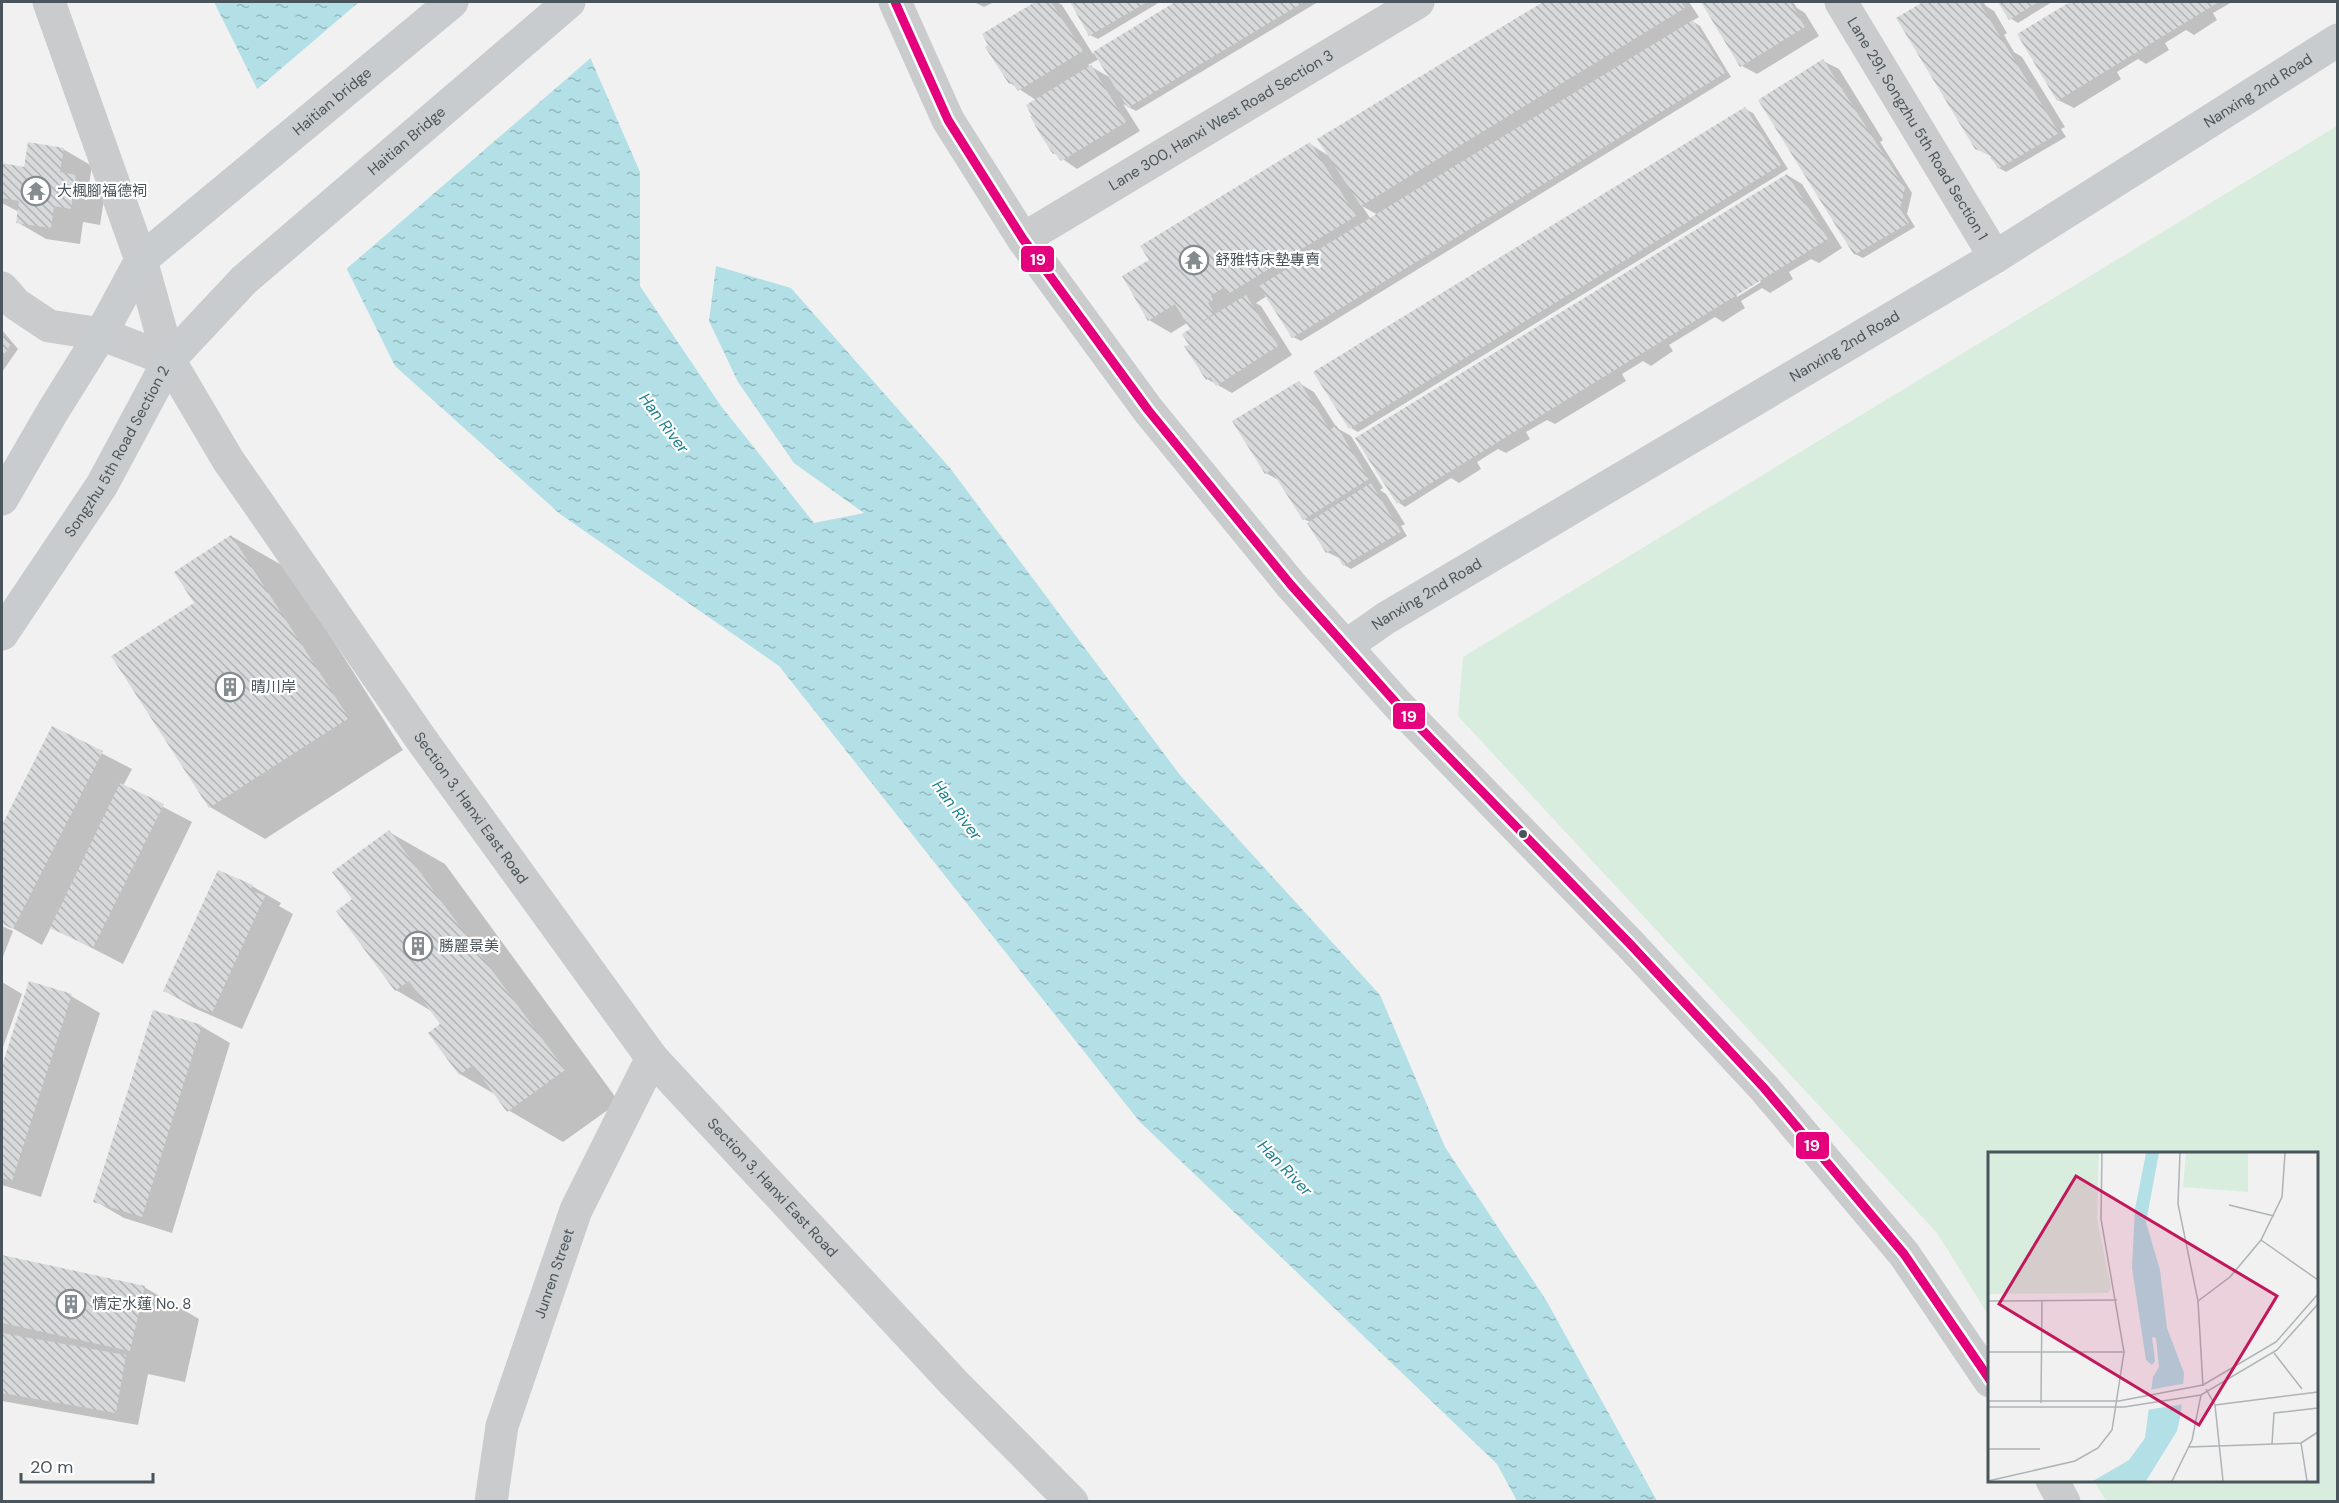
<svg xmlns="http://www.w3.org/2000/svg" width="2339" height="1503" viewBox="0 0 2339 1503" font-family="'DM Sans','Noto Sans TC',sans-serif">
<style>
.green{fill:#d8edde}
.water{fill:url(#water-ripples)}
.pier{fill:#f1f1f1}
.shadow{fill:#0003;fill-rule:evenodd}
.building{fill:url(#building-back-hatch)}
.lines{fill:none;stroke-linecap:round;stroke-linejoin:round}
.street{stroke:#c9cbcc;stroke-width:33}
.secondary{stroke:#c9ccce;stroke-width:33}
.bus-1-casing{stroke:#fff;stroke-width:14}
.bus-1{stroke:#e5007d;stroke-width:9}
.bus-dot{fill:#4a555b;stroke:#fff;stroke-width:2}
.labels{text-anchor:middle;dominant-baseline:central;stroke-width:4.5;stroke-linejoin:round;paint-order:stroke}
.street-label{font-size:15px;fill:#4a555b;stroke:#fff}
.poi-label{font-size:15px;fill:#4a555b;stroke:#fff;text-anchor:start}
.water-label{font-size:16px;font-style:italic;fill:#1d808c;stroke:#fff}
.inset-road{fill:none;stroke:#aeb3b5;stroke-width:1.5}
.view{fill:#c2185b;fill-opacity:0.15;stroke:#c2185b;stroke-width:3}
.inset-edge{fill:none;stroke:#4a555b;stroke-width:3}
.line-badge{stroke:#fff;stroke-width:2}
.badge-label{font-size:16px;text-anchor:middle;font-weight:bold;fill:#fff}
</style>
<defs>
<pattern id="water-ripples" width="26" height="14" patternUnits="userSpaceOnUse" patternTransform="scale(1.5)"><rect width="26" height="14" fill="#b2e0e6"/><path d="M2 4q2-2 4 0t4 0M15 11q2-2 4 0t4 0" fill="none" stroke="#93b8bd"/></pattern>
<pattern id="building-back-hatch" width="6" height="6" patternUnits="userSpaceOnUse" patternTransform="scale(1.5)"><rect width="6" height="6" fill="#d7d9da"/><path d="M-1 5l2 2M0 0l6 6M5-1l2 2" fill="none" stroke="#b0b3b4"/></pattern>
</defs>
<rect width="100%" height="100%" fill="#f1f1f1"/>
<!-- green -->
<polygon class="green" points="2337,126 2337,1501 2106,1501 2094,1481 2316,1480 2316,1154 1990,1154 1989,1316 1937,1233 1458,716 1463,657"/>
<!-- water -->
<polygon class="water" points="214,2 566,2 640,172 640,286 721,406 814,523 864,513 794,463 738,382 709,321 716,266 791,288 950,468 1180,775 1380,995 1445,1147 1546,1300 1657,1501 1517,1501 1497,1464 1139,1121 779,666 560,514 395,366"/>
<!-- pier -->
<polygon class="pier" points="359,2 570,2 593,56 344,271 255,91"/>
<!-- shadow -->
<g class="shadow">
<polygon points="974,2 994,2 984,7"/>
<path d="M1038,2H1057L1062,5L1093,54L1178,2H1318L1136,111L1123,104L1140,131L1077,169L1054,153L1036,100L1010,83L984,35ZM1099,59L1111,78L1088,65Z"/>
<polygon points="1071,2 1160,2 1098,39 1090,35"/>
<path d="M1544,2H1689L1699,17L1692,21L1700,26L1731,77L1301,341L1293,337L1267,296L1256,303L1261,306L1292,355L1232,393L1207,379L1191,345L1193,329L1187,323L1171,333L1149,320L1151,261L1310,144L1329,156L1319,139ZM1362,206L1378,215L1371,219Z"/>
<polygon points="1703,2 1793,2 1797,8 1805,13 1819,36 1757,74 1742,66"/>
<polygon points="1926,2 1983,2 1986,6 1994,11 2007,33 2004,35 2014,52 2022,57 2065,127 2061,129 2066,137 2006,172 1999,168 1990,157 1996,159 1976,148 1898,18"/>
<polygon points="2000,2 2052,2 2018,23 2010,18"/>
<polygon points="2073,2 2232,2 2213,13 2217,20 2194,35 2186,30 2165,43 2169,50 2146,64 2138,59 2117,72 2121,79 2074,108 2058,100 2019,35"/>
<polygon points="1823,61 1839,69 1883,140 1880,142 1912,193 1907,214 1915,227 1863,258 1855,254"/>
<polygon points="1745,109 1753,113 1788,169 1358,432 1351,428"/>
<polygon points="63,149 92,166 89,184 105,193 100,225 83,222 80,244 46,239 17,222 19,212 2,203 2,165 26,169"/>
<path d="M1787,175L1802,184L1842,248L1819,263L1811,259L1789,272L1793,279L1770,293L1762,288L1741,301L1745,308L1723,322L1715,317L1669,345L1673,351L1651,366L1643,361L1622,374L1626,381L1555,424L1547,420L1526,432L1530,439L1506,453L1498,449L1477,462L1481,469L1459,483L1451,478L1405,507L1398,502ZM1759,280L1761,282L1737,297V294Z"/>
<polygon points="2,330 18,349 2,372"/>
<polygon points="1299,383 1314,392 1337,428 1351,436 1383,488 1380,490 1386,494 1405,524 1401,526 1407,536 1351,569 1344,565 1341,559 1327,552 1310,522 1304,519 1280,481 1266,473"/>
<polygon points="231,536 287,568 403,750 265,839 210,807 196,603"/>
<polygon points="53,728 132,769 123,786 192,822 123,964 51,927 42,945 2,922 2,828"/>
<polygon points="389,832 445,864 619,1102 563,1142 508,1110 496,1095 460,1074 431,1034 442,1025 433,1012 396,990 354,900"/>
<polygon points="252,886 281,903 279,906 293,914 242,1029 194,1008 165,991"/>
<polygon points="2,926 13,931 2,959"/>
<polygon points="2,982 22,994 2,1050"/>
<polygon points="30,983 71,996 100,1013 41,1197 2,1185 2,1071"/>
<polygon points="201,1026 230,1043 172,1233 124,1218 95,1201"/>
<polygon points="2,1256 144,1287 199,1319 185,1382 148,1374 138,1425 2,1401"/>
</g>
<!-- building -->
<g class="building">
<polygon points="1035,2 1051,2 1083,51 1018,91 1012,82 1009,84 985,47 988,45 982,34"/>
<polygon points="1070,2 1147,2 1089,36"/>
<polygon points="1175,2 1304,2 1128,108 1093,52"/>
<polygon points="1543,2 1681,2 1685,8 1361,206 1317,139"/>
<polygon points="1701,2 1790,2 1805,27 1740,67"/>
<polygon points="1923,2 1979,2 2059,133 1998,169 1990,155 1975,149 1896,18"/>
<polygon points="1998,2 2038,2 2009,20"/>
<polygon points="2070,2 2219,2 2057,101 2017,34"/>
<polygon points="1693,20 1725,73 1292,338 1259,286"/>
<polygon points="1823,59 1905,188 1900,209 1909,223 1854,255 1758,100"/>
<polygon points="1091,65 1126,122 1061,161 1055,153 1053,154 1041,136 1030,116 1032,116 1026,105"/>
<polygon points="1745,107 1781,165 1349,429 1313,372"/>
<polygon points="28,142 64,148 60,172 76,175 71,209 54,206 51,228 16,223 19,201 2,198 2,163 24,167"/>
<polygon points="1310,142 1356,216 1228,294 1224,287 1211,296 1213,300 1208,303 1214,313 1199,324 1246,295 1278,346 1216,386 1210,377 1206,380 1184,346 1189,345 1182,334 1190,329 1175,304 1148,321 1122,276 1149,260 1140,246"/>
<polygon points="1787,174 1828,239 1397,504 1355,438"/>
<polygon points="2,333 11,344 2,358"/>
<polygon points="1299,381 1330,430 1336,425 1369,479 1303,520 1271,470 1265,474 1232,421"/>
<polygon points="1371,483 1401,532 1343,566 1333,549 1326,553 1307,523"/>
<polygon points="231,535 349,718 209,808 111,656 194,603 174,572"/>
<polygon points="52,726 103,751 13,929 2,924 2,825"/>
<polygon points="120,783 164,804 93,948 50,928"/>
<polygon points="389,830 565,1070 507,1112 473,1065 459,1075 428,1033 440,1024 409,981 395,991 336,911 352,899 332,872"/>
<polygon points="218,870 253,885 250,890 265,896 212,1013 163,991"/>
<polygon points="29,981 72,994 12,1181 2,1178 2,1066"/>
<polygon points="153,1010 202,1025 142,1217 93,1202"/>
<polygon points="2,1255 145,1286 130,1351 2,1323"/>
<polygon points="2,1333 126,1355 116,1413 2,1393"/>
</g>
<g class="lines">
<!-- street -->
<g class="street">
<path id="s1" d="M49,2L141,260L169,360L228,460L258,503L421,739L652,1058L954,1383L1072,1502"/>
<polyline points="895,2 948,120 1023,239 1148,410 1291,585 1398,705 1630,944 1764,1088 1904,1254 1990,1381"/>
<path id="s2" d="M1841,2L1995,257"/>
<path id="s3" d="M1023,239L1418,2"/>
<polyline points="2,288 16,304 49,326 101,334 169,360"/>
<polyline points="2052,1480 2064,1502"/>
<path id="s4" d="M491,1502L502,1426L576,1210L652,1058"/>
</g>
<!-- secondary -->
<g class="secondary">
<path id="s5" d="M2,499L53,411L101,334L141,260L452,2"/>
<path id="s6" d="M2,634L102,485L169,360L244,280L569,2"/>
<path id="s7" d="M1346,646L1386,618L1995,257L2338,40"/>
</g>
<!-- bus-1 casing -->
<g class="bus-1-casing">
<polyline id="bus-1" points="895,2 948,120 1023,239 1148,410 1291,585 1398,705 1630,944 1764,1088 1904,1254 1990,1380"/>
</g>
<!-- bus-1 -->
<use href="#bus-1" class="bus-1"/>
</g>
<!-- icons -->
<defs>
<g id="temple-ring" transform="scale(1.5)"><circle r="9.5" fill="#fff" stroke="#848c90" stroke-width="1.5"/><path d="M0-6L5-2H3V0L6.5 2.5H4V6H1.5V3h-3V6H-4V2.5H-6.5L-3 0V-2H-5Z" fill="#848c90"/></g>
<g id="building-ring" transform="scale(1.5)"><circle r="9.5" fill="#fff" stroke="#848c90" stroke-width="1.5"/><path d="M-4-6H4V6H1V3H-1V6H-4ZM-2.5-4.3h1.7v1.8h-1.7ZM.8-4.3h1.7v1.8H.8ZM-2.5-1h1.7V.8h-1.7ZM.8-1h1.7V.8H.8Z" fill="#848c90"/></g>
</defs>
<g fill-rule="evenodd">
<use href="#temple-ring" x="36" y="191"/>
<use href="#temple-ring" x="1194" y="260"/>
<use href="#building-ring" x="230" y="687"/>
<use href="#building-ring" x="418" y="946"/>
<use href="#building-ring" x="71" y="1304"/>
</g>
<!-- markers -->
<circle class="bus-dot" cx="1523" cy="834" r="5"/>
<g class="labels">
<!-- street labels -->
<g class="street-label">
<text stroke="none"><textPath href="#s7" startOffset="1068">Nanxing 2nd Road</textPath></text>
<text stroke="none"><textPath href="#s5" startOffset="525">Haitian bridge</textPath></text>
<text stroke="none"><textPath href="#s3" startOffset="231">Lane 300, Hanxi West Road Section 3</textPath></text>
<text stroke="none"><textPath href="#s2" startOffset="148">Lane 291, Songzhu 5th Road Section 1</textPath></text>
<text stroke="none"><textPath href="#s6" startOffset="645">Haitian Bridge</textPath></text>
<text stroke="none"><textPath href="#s7" startOffset="582">Nanxing 2nd Road</textPath></text>
<text stroke="none"><textPath href="#s6" startOffset="216">Songzhu 5th Road Section 2</textPath></text>
<text stroke="none"><textPath href="#s7" startOffset="96">Nanxing 2nd Road</textPath></text>
<text stroke="none"><textPath href="#s1" startOffset="918">Section 3, Hanxi East Road</textPath></text>
<text stroke="none"><textPath href="#s1" startOffset="1404">Section 3, Hanxi East Road</textPath></text>
<text stroke="none"><textPath href="#s4" startOffset="238">Junren Street</textPath></text>
</g>
<!-- poi labels -->
<g class="poi-label">
<text x="57" y="191">大楓腳福德祠</text>
<text x="1215" y="260">舒雅特床墊專賣</text>
<text x="251" y="687">晴川岸</text>
<text x="439" y="946">勝麗景美</text>
<text x="92" y="1304">情定水蓮 No. 8</text>
</g>
<!-- water labels -->
<g class="water-label">
<text transform="translate(664 423) rotate(53)">Han River</text>
<text transform="translate(957 810) rotate(53)">Han River</text>
<text transform="translate(1285 1168) rotate(46)">Han River</text>
</g>
</g>
<!-- overview -->
<g transform="translate(1988 1152)">
<rect width="330" height="330" fill="#f1f1f1"/>
<path d="M0,1H111L109,67L123,136L120,141L0,142ZM198,1H260V40L195,35Z" fill="#d8edde"/>
<path d="M158,1H171L158,70L172,118L179,176L196,221L193,261L189,279L158,329H105L141,308L157,286L165,225L171,215L168,186L164,185L167,209L164,213L158,208L144,116L147,57Z" fill="#b2e0e6"/>
<path d="M199,231L197,252L158,258L161,238Z" fill="#f1f1f1"/>
<path class="inset-road" d="M192,1L190,52L210,149L215,234M241,53L286,64M273,88L330,128M0,149L129,148M210,149L242,125L273,88L294,45L297,1M0,200H136M286,201L314,237M218,237L227,253L235,329M0,249H131L215,233L288,190L330,142M53,251L54,148M227,253L330,240M0,255H136L213,243L289,198L330,152M313,291L319,329M313,291L330,280M284,292L286,261L330,256M201,295L313,291M0,297H52M0,329L87,309L110,296L124,278L136,200L113,67L114,1M184,329L204,288L213,243"/>
<path class="view" d="M88,24L289,144L211,273L11,152Z"/>
<rect width="330" height="330" class="inset-edge"/>
</g>
<g class="line-badge">
<rect x="1020" y="245" width="35" height="28" rx="6" fill="#e5007d"/>
<rect x="1392" y="702" width="34" height="28" rx="6" fill="#e5007d"/>
<rect x="1795" y="1131" width="35" height="29" rx="6" fill="#e5007d"/>
</g>
<g class="badge-label">
<text x="1038" y="265">19</text>
<text x="1409" y="722">19</text>
<text x="1812" y="1151">19</text>
</g>
<!-- border -->
<rect width="2339" height="1503" fill="none" stroke="#4a555b" stroke-width="6"/>
<!-- scale -->
<path d="M21 1473v9h132v-9" fill="none" stroke="#4a555b" stroke-width="3"/>
<text x="30" y="1473" font-size="18" fill="#4a555b" stroke="#ffffff" stroke-width="4.5" paint-order="stroke">20 m</text>
</svg>
